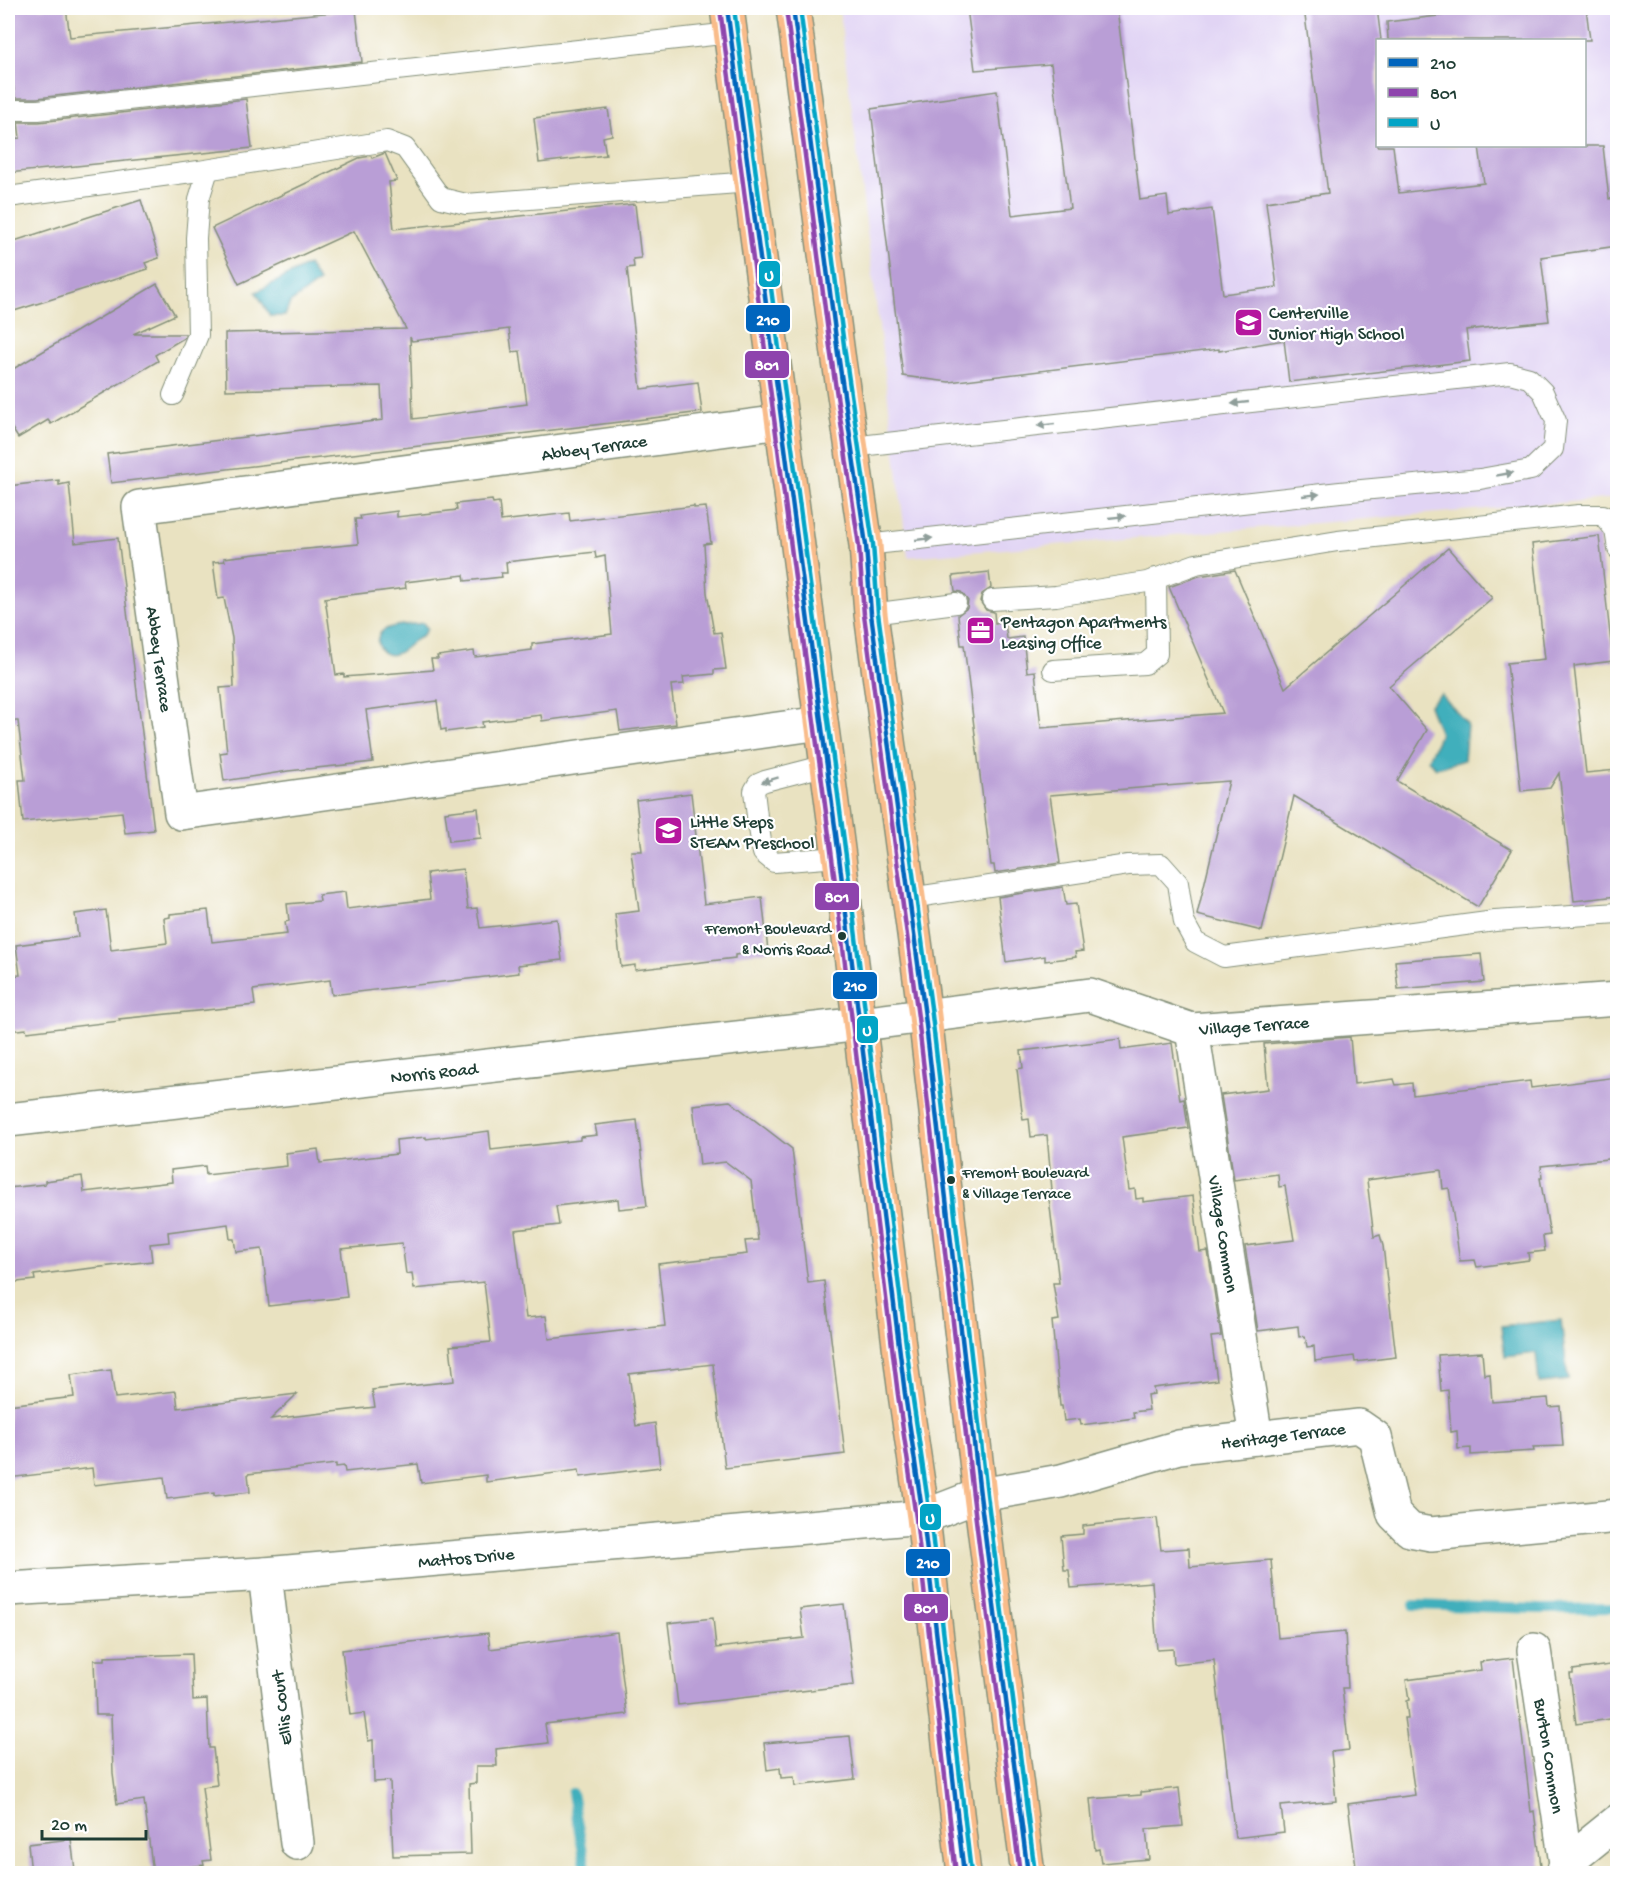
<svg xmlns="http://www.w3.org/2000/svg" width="1625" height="1881" font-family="'Gochi Hand',sans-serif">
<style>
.built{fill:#e1d4f4;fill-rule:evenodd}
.water{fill:#40afbc;stroke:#307678;stroke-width:1.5}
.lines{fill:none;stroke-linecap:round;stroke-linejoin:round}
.stream{stroke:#40afbc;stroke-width:10}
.building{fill:#b99ed6;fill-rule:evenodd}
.lane-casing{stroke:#84907a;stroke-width:22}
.street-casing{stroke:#84907a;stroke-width:36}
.primary-casing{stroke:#84907a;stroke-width:36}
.lane{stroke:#fff;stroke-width:20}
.street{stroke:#fff;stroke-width:33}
.primary{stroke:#f9bc8a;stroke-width:33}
.bus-1-casing{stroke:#fff;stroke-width:9}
.bus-2-casing{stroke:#fff;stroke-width:9}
.bus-3-casing{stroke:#fff;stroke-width:9}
.bus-1{stroke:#0065bd;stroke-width:4.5}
.bus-2{stroke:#8e44ad;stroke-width:4.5}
.bus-3{stroke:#02a4c6;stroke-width:4.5}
.oneway{fill:#8f9e9a}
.bus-dot{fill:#1f3d34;stroke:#fff;stroke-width:2}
.labels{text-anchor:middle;stroke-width:4.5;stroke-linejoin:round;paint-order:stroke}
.bus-label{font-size:16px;fill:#1f3d34;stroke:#fff;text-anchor:end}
.poi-label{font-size:18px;fill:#1f3d34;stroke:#fff;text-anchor:start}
.street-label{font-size:18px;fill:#1f3d34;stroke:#fff}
.line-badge{stroke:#fff;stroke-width:2}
.badge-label{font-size:16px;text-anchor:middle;font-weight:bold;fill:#fff}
</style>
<rect width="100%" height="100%" fill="#fff"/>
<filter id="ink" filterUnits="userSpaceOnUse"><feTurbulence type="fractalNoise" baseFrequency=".0167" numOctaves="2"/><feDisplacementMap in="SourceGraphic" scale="12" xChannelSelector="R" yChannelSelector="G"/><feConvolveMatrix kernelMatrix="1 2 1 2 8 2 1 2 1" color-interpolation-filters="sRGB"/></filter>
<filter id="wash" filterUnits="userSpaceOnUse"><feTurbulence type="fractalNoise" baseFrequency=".008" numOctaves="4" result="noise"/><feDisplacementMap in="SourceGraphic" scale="24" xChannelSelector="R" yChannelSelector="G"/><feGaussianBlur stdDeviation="1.35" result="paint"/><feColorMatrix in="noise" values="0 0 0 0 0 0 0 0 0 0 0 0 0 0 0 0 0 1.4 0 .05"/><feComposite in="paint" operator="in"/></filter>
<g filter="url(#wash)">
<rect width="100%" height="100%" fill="#e9e2c1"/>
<path class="built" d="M839 8H1617V498L908 557ZM1378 40H1584V146H1378Z"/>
<g class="water">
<polygon points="308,265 319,282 290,303 285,316 270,316 256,292"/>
<path d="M423 623 427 628C425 635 420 637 414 641 408 645 403 652 395 654 379 659 370 636 386 629 396 624 412 625 423 623Z"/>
<polygon points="1441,694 1467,724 1464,760 1436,768 1428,759 1440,734 1429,705"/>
<polygon points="1561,1320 1568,1380 1539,1383 1536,1353 1505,1357 1501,1326"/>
</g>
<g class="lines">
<g class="stream">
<polyline points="1414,1605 1541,1609 1618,1608"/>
<polyline points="572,1793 587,1874"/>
</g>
</g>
<g id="blocks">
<g class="building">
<polygon points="8,8 66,8 70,37 356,10 362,62 37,98 15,98 13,82 8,82"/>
<polygon points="967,8 1117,8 1140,200 1167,196 1169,215 1212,209 1223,294 1277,287 1266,202 1328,193 1304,8 1377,8 1381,40 1377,40 1377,146 1393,146 1399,193 1484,183 1479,146 1603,146 1609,199 1617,198 1617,246 1541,257 1549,321 1466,330 1470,361 1289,382 1284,340 1219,351 1219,349 949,382 903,376 871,109 997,91 1012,215 1070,208 1051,64 975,70"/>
<polygon points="1463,8 1586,8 1590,40 1388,40 1387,22 1463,13"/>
<polygon points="246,99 252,148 8,173 8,139 20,138 18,122 39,122"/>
<polygon points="608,109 612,135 603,137 606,155 539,163 534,118"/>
<path d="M385 153 397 181 389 182 394 229 635 204 641 258 633 259 634 267 627 268 641 389 698 382 702 412 111 483 107 454 383 420 381 386 226 390 225 333 406 329 354 231 239 284 212 228 359 158 371 156 372 158ZM509 329 512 352 520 351 527 404 413 419 410 337 412 341Z"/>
<polygon points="141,200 159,258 145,263 148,269 14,311 12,304 8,306 8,243"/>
<polygon points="157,284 175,315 133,334 186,334 184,338 155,355 158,361 51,424 48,420 18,438 8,422 8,372"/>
<polygon points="59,480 59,485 69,483 75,543 118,538 154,830 125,833 122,812 23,822 19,780 25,780 18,721 12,721 8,673 8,486"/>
<path d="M492 500 493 503 499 502 501 521 569 513 570 521 694 506V508L706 507 711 543 704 544 707 593 714 633 721 632 726 669 714 670V674L683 677 684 684 671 685 676 724 620 731 617 711 542 721 541 715 482 722 483 727 446 732V729L441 730 437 701 366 710 373 762 288 771 224 781 220 753 227 752 220 688 234 687 232 638 224 598 218 599 213 562 225 561 224 558 256 554 358 544 355 519H361L360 516 397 511V517L457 510 456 504ZM595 552 596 558 605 556 612 634 532 644V650L475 657 474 651 437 656 438 659H431L433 670 344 677V674L336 675 325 598 406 588 405 582 464 575 465 581 502 577 501 573H507L506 562Z"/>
<polygon points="1599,536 1613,661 1574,666 1586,773 1617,770 1617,896 1574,901 1559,773 1550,788 1521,791 1507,663 1545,659 1532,544"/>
<polygon points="1448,548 1492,598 1389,686 1427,730 1397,781 1512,850 1478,907 1294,796 1262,931 1197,915 1229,781 1050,795 1060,863 995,873 994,865 991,865 964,645 961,645 958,615 967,608 968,601 961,592 955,591 953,576 989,572 991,588 982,594 980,601 986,610 994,612 995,624 1005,622 1007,639 1023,637 1027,672 1035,671 1041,728 1223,713 1169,587 1199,576 1235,570 1285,688"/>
<polygon points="691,793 704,904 762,897 768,951 735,955 735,958 635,970 635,965 621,967 615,914 639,911 631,851 642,851 636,800"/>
<polygon points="478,808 481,838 449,841 445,812"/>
<polygon points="463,869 468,909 477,908 480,928 557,919 562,960 518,965 519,973 332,995 330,980 253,990 255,1005 119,1019 120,1021 27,1032 26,1029 8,1031 8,976 20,975 16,945 78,937 75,914 106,910 111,950 167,943 164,918 170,917 170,914 208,910 212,942 287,934 285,922 289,921 287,904 320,901 319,895 345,892 347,909 430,899 427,873"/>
<polygon points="1063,887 1066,905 1076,904 1083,951 1075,952 1076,957 1045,961 1045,956 1006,962 998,897"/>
<polygon points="1481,954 1484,982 1398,989 1395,961"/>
<polygon points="1350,1037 1354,1084 1394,1079 1396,1085 1412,1083 1413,1095 1530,1081 1531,1088 1617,1077 1617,1158 1541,1166 1542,1178 1540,1178 1550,1235 1543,1236 1545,1251 1528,1253 1529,1260 1477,1267 1475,1260 1460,1261 1449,1188 1443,1189 1441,1170 1367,1180 1374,1237 1380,1235 1383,1246 1396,1357 1355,1362 1354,1356 1315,1361 1314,1346 1307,1347 1305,1336 1299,1337 1298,1326 1258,1331 1245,1246 1294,1240 1285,1186 1279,1187 1278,1174 1234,1180 1221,1095 1268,1089 1264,1044"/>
<polygon points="1120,1039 1121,1050 1172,1043 1180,1100 1184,1099 1188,1128 1122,1137 1129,1190 1135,1189 1136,1199 1143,1198 1143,1202 1193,1196 1200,1252 1208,1251 1221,1336 1211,1337 1217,1380 1153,1388 1154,1394 1147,1395 1149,1410 1133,1412 1134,1418 1081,1425 1080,1419 1064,1421 1062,1406 1060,1406 1052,1321 1059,1320 1053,1283 1059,1283 1048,1190 1052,1190 1047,1135 1031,1137 1029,1119 1023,1120 1017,1069 1023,1068 1021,1051"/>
<polygon points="730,1101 792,1149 808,1283 824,1281 845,1454 725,1468 713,1364 629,1374 636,1426 655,1423 660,1467 580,1477 579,1470 486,1482 486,1475 421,1483 418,1464 345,1472 344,1466 336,1467 336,1464 248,1474 250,1492 214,1496 214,1493 167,1499 164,1477 94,1485 92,1468 8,1478 8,1405 74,1397 71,1375 111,1370 115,1398 176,1391 178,1408 297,1394 271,1419 375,1407 372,1390 454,1381 450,1346 491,1342 484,1282 414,1289 412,1273 406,1274 402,1243 341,1249 347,1297 269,1306 262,1249 236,1252 234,1239 230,1239 228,1224 168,1232 169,1242 150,1244 152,1261 34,1275 35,1280 8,1283 8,1188 45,1184 45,1181 82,1176 84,1192 172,1182 171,1170 205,1166 206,1175 287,1166 286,1153 318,1149 320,1163 397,1154 396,1140 426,1137 426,1139 489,1131 491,1150 580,1140 580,1137 597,1135 595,1125 637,1120 647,1206 619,1209 618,1199 556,1206 559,1225 515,1230 526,1318 546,1316 549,1339 665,1326 658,1264 747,1254 745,1241 758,1240 751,1181 726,1162 700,1165 693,1105"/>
<polygon points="1482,1352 1484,1375 1490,1374 1492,1402 1548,1398 1549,1407 1560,1406 1563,1446 1533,1447 1534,1451 1471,1455 1471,1448 1458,1449 1457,1431 1451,1432 1448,1390 1441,1391 1438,1355"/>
<polygon points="1157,1518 1161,1550 1189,1548 1190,1567 1271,1560 1278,1638 1345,1632 1348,1688 1342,1688 1349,1750 1331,1752 1336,1801 1281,1806 1284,1832 1235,1838 1214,1660 1174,1664 1173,1649 1157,1650 1152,1582 1071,1588 1069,1570 1064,1570 1061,1536 1083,1534 1083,1526"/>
<polygon points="844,1604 854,1685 678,1705 668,1623 713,1618 716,1648 804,1638 800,1609"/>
<polygon points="617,1632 627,1714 545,1724 548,1743 496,1749 497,1766 476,1766 476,1783 469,1784 471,1854 393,1856 390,1781 374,1782 373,1740 368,1741 364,1713 350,1715 342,1650 488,1633 490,1649"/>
<polygon points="191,1654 193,1700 207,1699 209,1748 213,1748 217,1785 202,1787 211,1860 203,1861 204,1865 180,1868 180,1874 153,1874 144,1800 117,1804 113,1773 111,1715 96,1715 94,1660 105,1660 105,1657"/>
<polygon points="1513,1658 1531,1812 1534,1811 1542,1874 1357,1874 1348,1804 1415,1795 1404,1718 1408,1718 1406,1701 1409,1700 1406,1680 1481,1670 1480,1662"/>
<polygon points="1617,1664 1617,1718 1576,1724 1570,1674 1573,1674 1573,1670"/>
<polygon points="850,1736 855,1779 795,1786 794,1777 781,1778 780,1768 767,1770 764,1743"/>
<polygon points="1179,1788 1183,1826 1146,1829 1149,1859 1101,1863 1099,1849 1095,1850 1090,1799 1141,1795 1141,1792"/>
<polygon points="71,1839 75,1870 31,1874 28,1844"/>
</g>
</g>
</g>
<g filter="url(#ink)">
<use href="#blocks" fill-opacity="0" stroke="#84907a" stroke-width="1.5"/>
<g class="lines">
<defs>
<g id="lane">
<polyline points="8,110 38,110 731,33"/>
<polyline points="8,197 199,171 387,141 405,148 441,198 466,204 751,182"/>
<polyline points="173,395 198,335 196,238 199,199 208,170"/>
<polyline points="851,447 1510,373 1529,378 1543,392 1556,421 1553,449 1531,470 1480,479 1340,492 866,545"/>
<polyline points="992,600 1056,596 1147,582 1196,564 1338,541 1579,515 1603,515 1615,530 1618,549"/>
<polyline points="871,614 956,603"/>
<polyline points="1053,670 1145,664 1157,654 1156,578"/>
<polyline points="827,765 765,781 758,784 754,791 757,816 763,853 774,862 839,857"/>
<polyline points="910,898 1128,865 1161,864 1178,883 1184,922 1195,942 1224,957 1495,921 1618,913"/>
</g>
<g id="street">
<polyline points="782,422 139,507 181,813 821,723"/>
<polyline points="1192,1030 1256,1438"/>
<polyline points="8,1120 861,1024 1090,995 1192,1030 1618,999"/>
<polyline points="265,1574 297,1843"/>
<polyline points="8,1589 265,1574 923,1517 980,1495 1061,1481 1179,1447 1359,1426 1375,1437 1394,1514 1410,1530 1431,1534 1618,1516"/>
<polyline points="1534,1650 1566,1863 1563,1874"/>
<polyline points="1566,1863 1618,1821"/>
</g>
<g id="primary">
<polyline points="727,8 839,857 905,1394 923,1517 964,1874"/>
<polyline points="793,8 838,354 866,545 871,614 925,1016 980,1495 1028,1874"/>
</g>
</defs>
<use href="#lane" class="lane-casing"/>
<use href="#street" class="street-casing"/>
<use href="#primary" class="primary-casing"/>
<use href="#lane" class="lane"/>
<use href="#street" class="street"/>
<use href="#primary" class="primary"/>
<defs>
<g id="bus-1">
<polyline points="727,8 839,857 905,1394 923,1517 964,1874"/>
<polyline points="793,8 838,354 866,545 871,614 925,1016 980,1495 1028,1874"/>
</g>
<g id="bus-2">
<polyline points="720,9 832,858 898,1395 916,1518 956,1874"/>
<polyline points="786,9 831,355 859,546 864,615 918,1017 973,1496 1020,1874"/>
</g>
<g id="bus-3">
<polyline points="734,8 846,856 912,1393 930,1516 971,1873"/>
<polyline points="800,8 845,353 873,544 878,613 932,1015 987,1494 1035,1873"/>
</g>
</defs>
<use href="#bus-1" class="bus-1-casing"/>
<use href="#bus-2" class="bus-2-casing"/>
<use href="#bus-3" class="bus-3-casing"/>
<use href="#bus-1" class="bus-1"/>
<use href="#bus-2" class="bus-2"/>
<use href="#bus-3" class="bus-3"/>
</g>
<defs><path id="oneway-solid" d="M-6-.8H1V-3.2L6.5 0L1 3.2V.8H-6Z" transform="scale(1.5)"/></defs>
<g class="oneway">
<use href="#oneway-solid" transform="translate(1240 403) rotate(174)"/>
<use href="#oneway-solid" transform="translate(1046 425) rotate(174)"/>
<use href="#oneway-solid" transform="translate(1505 474) rotate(-10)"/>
<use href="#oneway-solid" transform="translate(1311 495) rotate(-6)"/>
<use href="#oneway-solid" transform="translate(1117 517) rotate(-6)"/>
<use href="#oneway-solid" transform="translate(924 539) rotate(-6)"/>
<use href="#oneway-solid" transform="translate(770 780) rotate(163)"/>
</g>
</g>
<defs>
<symbol id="school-square" viewBox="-11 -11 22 22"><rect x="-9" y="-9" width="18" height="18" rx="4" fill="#b5179e" stroke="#fff"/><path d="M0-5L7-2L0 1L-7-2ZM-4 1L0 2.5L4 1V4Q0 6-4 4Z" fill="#fff"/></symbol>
<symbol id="office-square" viewBox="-11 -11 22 22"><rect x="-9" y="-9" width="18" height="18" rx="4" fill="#b5179e" stroke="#fff"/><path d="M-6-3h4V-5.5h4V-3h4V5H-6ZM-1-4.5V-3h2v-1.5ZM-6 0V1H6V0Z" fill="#fff"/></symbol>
</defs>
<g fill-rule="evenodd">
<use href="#school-square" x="1232" y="306" width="33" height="33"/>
<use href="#office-square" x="964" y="614" width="33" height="33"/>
<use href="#school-square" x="652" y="814" width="33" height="33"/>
</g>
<g class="bus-dot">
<circle cx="842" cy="936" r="5"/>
<circle cx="951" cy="1180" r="5"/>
</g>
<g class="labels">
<g class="bus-label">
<text x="831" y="933">Fremont Boulevard<tspan x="831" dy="21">&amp; Norris Road</tspan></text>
<text x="962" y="1177" text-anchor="start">Fremont Boulevard<tspan x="962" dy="21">&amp; Village Terrace</tspan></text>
</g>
<g class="poi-label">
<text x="1269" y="318">Centerville<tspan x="1269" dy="21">Junior High School</tspan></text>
<text x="1001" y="627">Pentagon Apartments<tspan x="1001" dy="21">Leasing Office</tspan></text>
<text x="690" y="827">Little Steps<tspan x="690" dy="21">STEAM Preschool</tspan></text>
</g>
<g class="street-label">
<text transform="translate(594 447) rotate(-8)" y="6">Abbey Terrace</text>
<text transform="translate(160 659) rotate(82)" y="6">Abbey Terrace</text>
<text transform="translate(1254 1025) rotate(-4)" y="6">Village Terrace</text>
<text transform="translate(434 1072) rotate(-6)" y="6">Norris Road</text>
<text transform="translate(1224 1234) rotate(81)" y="6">Village Common</text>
<text transform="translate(1283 1435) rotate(-7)" y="6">Heritage Terrace</text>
<text transform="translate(466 1557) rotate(-5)" y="6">Mattos Drive</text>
<text transform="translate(281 1708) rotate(-97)" y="6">Ellis Court</text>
<text transform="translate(1550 1756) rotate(81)" y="6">Burton Common</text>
</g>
</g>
<g class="line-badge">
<rect x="758" y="260" width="23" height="28" rx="6" fill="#02a4c6"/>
<rect x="745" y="304" width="46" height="29" rx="6" fill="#0065bd"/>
<rect x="744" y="350" width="46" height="29" rx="6" fill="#8e44ad"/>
<rect x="814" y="882" width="46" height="29" rx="6" fill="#8e44ad"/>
<rect x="832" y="971" width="46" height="29" rx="6" fill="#0065bd"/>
<rect x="856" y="1015" width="23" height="29" rx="6" fill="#02a4c6"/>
<rect x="919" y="1503" width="23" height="28" rx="6" fill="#02a4c6"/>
<rect x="905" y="1548" width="46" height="29" rx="6" fill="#0065bd"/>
<rect x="903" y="1593" width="46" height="29" rx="6" fill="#8e44ad"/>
</g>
<g class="badge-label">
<text x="769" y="280">U</text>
<text x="768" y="325">210</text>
<text x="767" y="370">801</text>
<text x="837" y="902">801</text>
<text x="855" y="991">210</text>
<text x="867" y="1035">U</text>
<text x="930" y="1523">U</text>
<text x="928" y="1568">210</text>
<text x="926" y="1613">801</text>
</g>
<rect width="1625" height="1881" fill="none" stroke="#fff" stroke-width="30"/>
<rect x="1376" y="39" width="210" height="108" fill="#ffffff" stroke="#a5b1ae" stroke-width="1.5"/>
<rect x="1388" y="58" width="30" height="9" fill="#0065bd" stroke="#a5b1ae" stroke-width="1.5"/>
<text x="1430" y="69" font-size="18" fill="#1f3d34">210</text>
<rect x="1388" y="88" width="30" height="9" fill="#8e44ad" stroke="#a5b1ae" stroke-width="1.5"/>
<text x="1430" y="99" font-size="18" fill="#1f3d34">801</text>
<rect x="1388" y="118" width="30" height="9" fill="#02a4c6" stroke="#a5b1ae" stroke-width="1.5"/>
<text x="1430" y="129" font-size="18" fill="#1f3d34">U</text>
<path d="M42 1830v9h104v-9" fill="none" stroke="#1f3d34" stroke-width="3"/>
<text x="51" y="1830" font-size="18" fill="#1f3d34" stroke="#ffffff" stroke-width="4.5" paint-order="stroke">20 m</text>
</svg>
